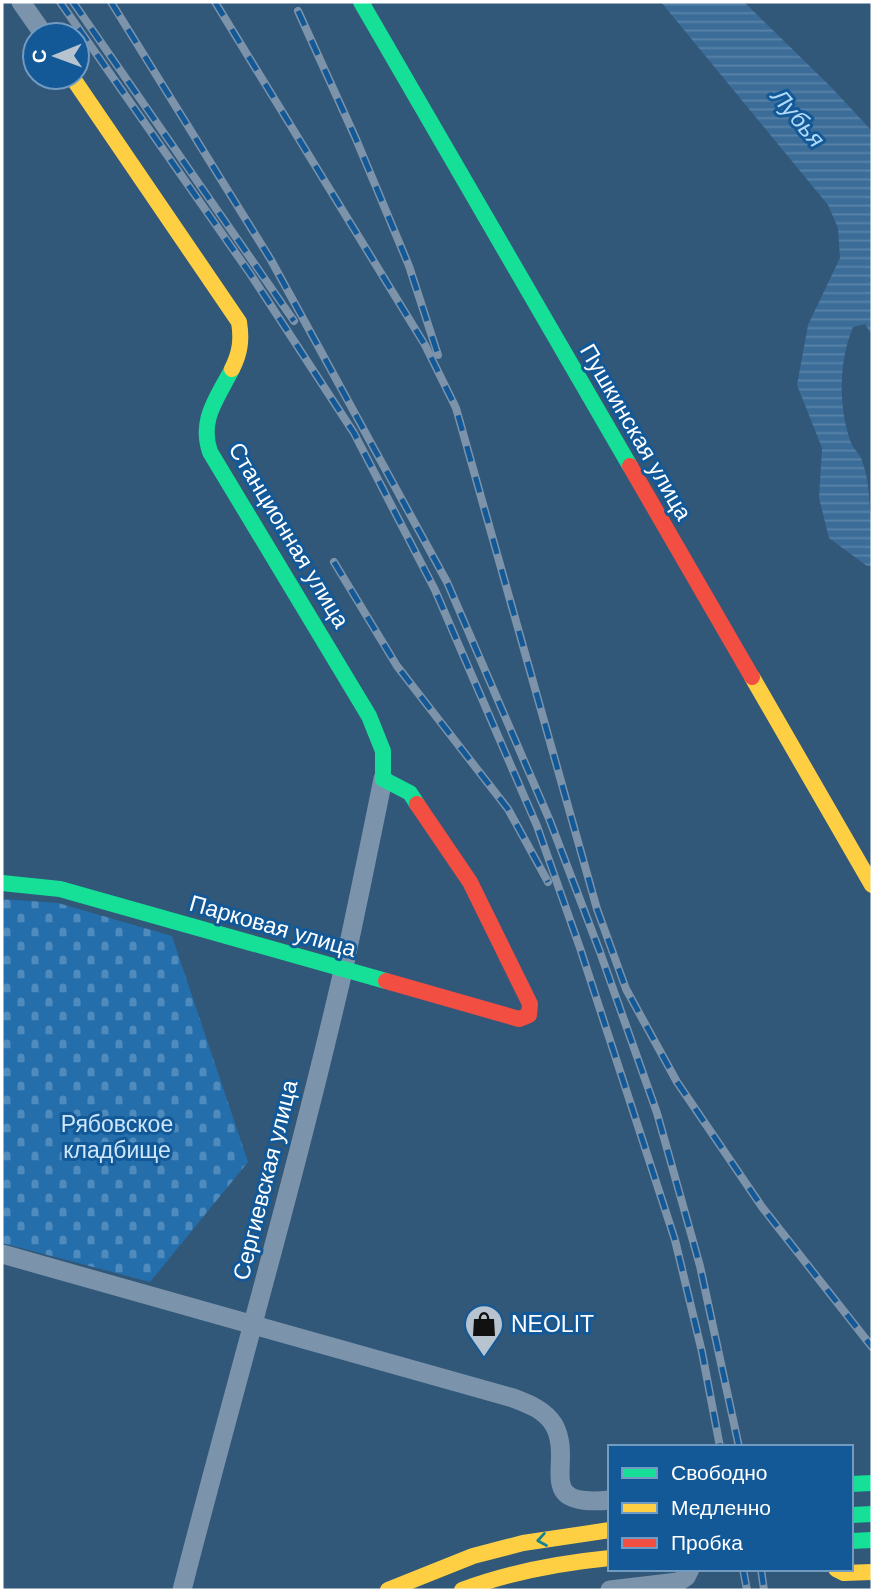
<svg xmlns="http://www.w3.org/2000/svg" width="874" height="1592" font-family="Helvetica,sans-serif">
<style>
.cemetery{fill:url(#cemetery-stones)}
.water{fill:url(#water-rules)}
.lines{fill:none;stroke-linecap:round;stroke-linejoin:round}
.street{stroke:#7b94ab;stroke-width:19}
.fast{stroke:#16e098;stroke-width:16}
.slow{stroke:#ffcf43;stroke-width:16}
.jam{stroke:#f24e42;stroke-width:16}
.rail-casing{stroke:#7c93aa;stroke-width:8}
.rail{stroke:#135997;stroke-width:5;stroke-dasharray:16;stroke-linecap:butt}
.oneway{stroke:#148297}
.labels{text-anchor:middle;stroke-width:6;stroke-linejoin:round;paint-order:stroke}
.street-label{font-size:23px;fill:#fff;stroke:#135997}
.park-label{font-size:23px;fill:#cce7fd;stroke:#135997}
.poi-label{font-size:23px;fill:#fff;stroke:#135997;text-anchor:start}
.water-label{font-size:24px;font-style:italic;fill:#b0d9fa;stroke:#135997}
</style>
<defs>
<pattern id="cemetery-stones" width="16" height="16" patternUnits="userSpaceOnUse" patternTransform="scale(1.75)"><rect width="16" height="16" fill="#246eac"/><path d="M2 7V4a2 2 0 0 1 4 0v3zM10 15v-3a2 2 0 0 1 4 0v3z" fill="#508bbd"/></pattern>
<pattern id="water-rules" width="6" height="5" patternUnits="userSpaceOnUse" patternTransform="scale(1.75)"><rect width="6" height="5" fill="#3c6d99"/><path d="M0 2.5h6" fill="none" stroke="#5983a8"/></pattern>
</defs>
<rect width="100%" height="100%" fill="#315779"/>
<polygon class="cemetery" points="2,899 58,903 172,936 248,1162 150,1282 2,1243"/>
<path class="water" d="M661 2H744L830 86 872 131V336L865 324 853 327C839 361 838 404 850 440 852 447 858 452 861 458 868 475 869 494 870 512L872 514V566H867L829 538 819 498 822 448 797 385 808 325 840 258 838 228 828 205Z"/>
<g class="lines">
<g class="street">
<polyline points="21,2 44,35"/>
<path d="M2 1254 513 1398C529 1404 545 1410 554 1425 575 1463 531 1508 610 1500"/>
<path d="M182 1590C235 1384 295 1179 343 971 357 907 370 843 383 779"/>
<polyline points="610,1590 678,1582 686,1577 690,1569"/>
</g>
<g class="fast">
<polyline points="361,2 630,466"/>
<path d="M232 369C217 399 199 419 210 452L369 716 383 751V779L410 793 417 804"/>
<polyline points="2,883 60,889 386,981"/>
<polyline points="851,1484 872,1483"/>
<polyline points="851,1515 872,1514"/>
<polyline points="851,1541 872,1540"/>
</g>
<g class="slow">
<path d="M72 77 239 322C242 340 240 353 232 369"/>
<polyline points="752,677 872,885"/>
<polyline points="836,1569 844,1573 872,1572"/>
<polyline points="388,1590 473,1556 523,1543 610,1530"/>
<path d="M462 1590C510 1572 559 1563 610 1558"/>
</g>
<g class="jam">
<polyline points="630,466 752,677"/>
<polyline points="386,981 519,1019 529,1015 530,1004 470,882 417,804"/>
</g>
<defs>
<g id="rail">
<polyline points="60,2 251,275 354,433 435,590 537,826 580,948 675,1240 702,1352 720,1447"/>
<polyline points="73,2 294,321"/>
<polyline points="111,2 271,260 447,582 550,821 600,952 657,1113 700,1266 739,1447"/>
<polyline points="215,2 425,345 456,408 597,909 626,989 677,1082 762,1207 872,1347"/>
<polyline points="298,11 356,139 409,266 438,355"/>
<polyline points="334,562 397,666 508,809 548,882"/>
<polyline points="743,1569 747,1590"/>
<polyline points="761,1569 764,1590"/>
</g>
</defs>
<use href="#rail" class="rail-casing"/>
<use href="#rail" class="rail"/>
</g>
<defs><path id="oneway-chevron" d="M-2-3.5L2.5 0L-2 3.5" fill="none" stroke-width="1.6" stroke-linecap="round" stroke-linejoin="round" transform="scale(1.75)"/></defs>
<use class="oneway" href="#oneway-chevron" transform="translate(542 1540) rotate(170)"/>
<defs>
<symbol id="shop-pin" viewBox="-11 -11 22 30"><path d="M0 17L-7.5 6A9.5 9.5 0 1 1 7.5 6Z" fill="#b7c4d0" stroke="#135997"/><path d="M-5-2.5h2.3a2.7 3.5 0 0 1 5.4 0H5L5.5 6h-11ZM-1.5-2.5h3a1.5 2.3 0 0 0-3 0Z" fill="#111"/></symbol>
</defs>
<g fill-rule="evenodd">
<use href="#shop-pin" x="462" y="1302" width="44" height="60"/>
</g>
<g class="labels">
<g class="street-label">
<text transform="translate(636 432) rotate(60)" y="8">Пушкинская улица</text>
<text transform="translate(289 535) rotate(59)" y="8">Станционная улица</text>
<text transform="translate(273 926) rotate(16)" y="8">Парковая улица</text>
<text transform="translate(265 1180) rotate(-76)" y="8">Сергиевская улица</text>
</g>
<g class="park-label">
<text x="117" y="1132">Рябовское<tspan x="117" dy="26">кладбище</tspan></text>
</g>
<g class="poi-label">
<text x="511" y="1332">NEOLIT</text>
</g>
<g class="water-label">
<text transform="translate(798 118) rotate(50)" y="8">Лубья</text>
</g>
</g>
<rect width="874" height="1592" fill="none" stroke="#ffffff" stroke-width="7"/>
<rect x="608" y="1445" width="245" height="126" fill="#135997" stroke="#719bc1" stroke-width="2"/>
<rect x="622" y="1468" width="35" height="10" fill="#16e098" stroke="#719bc1" stroke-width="2"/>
<text x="671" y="1480" font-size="21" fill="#ffffff">Свободно</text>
<rect x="622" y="1503" width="35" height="10" fill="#ffcf43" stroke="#719bc1" stroke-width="2"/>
<text x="671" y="1515" font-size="21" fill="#ffffff">Медленно</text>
<rect x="622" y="1538" width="35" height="10" fill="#f24e42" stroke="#719bc1" stroke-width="2"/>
<text x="671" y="1550" font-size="21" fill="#ffffff">Пробка</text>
<g transform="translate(56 56) rotate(269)"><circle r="33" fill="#135997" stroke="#719bc1" stroke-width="2"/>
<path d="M0-5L12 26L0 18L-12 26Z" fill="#b7c4d0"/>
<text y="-10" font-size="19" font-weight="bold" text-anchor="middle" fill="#ffffff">С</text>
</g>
</svg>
